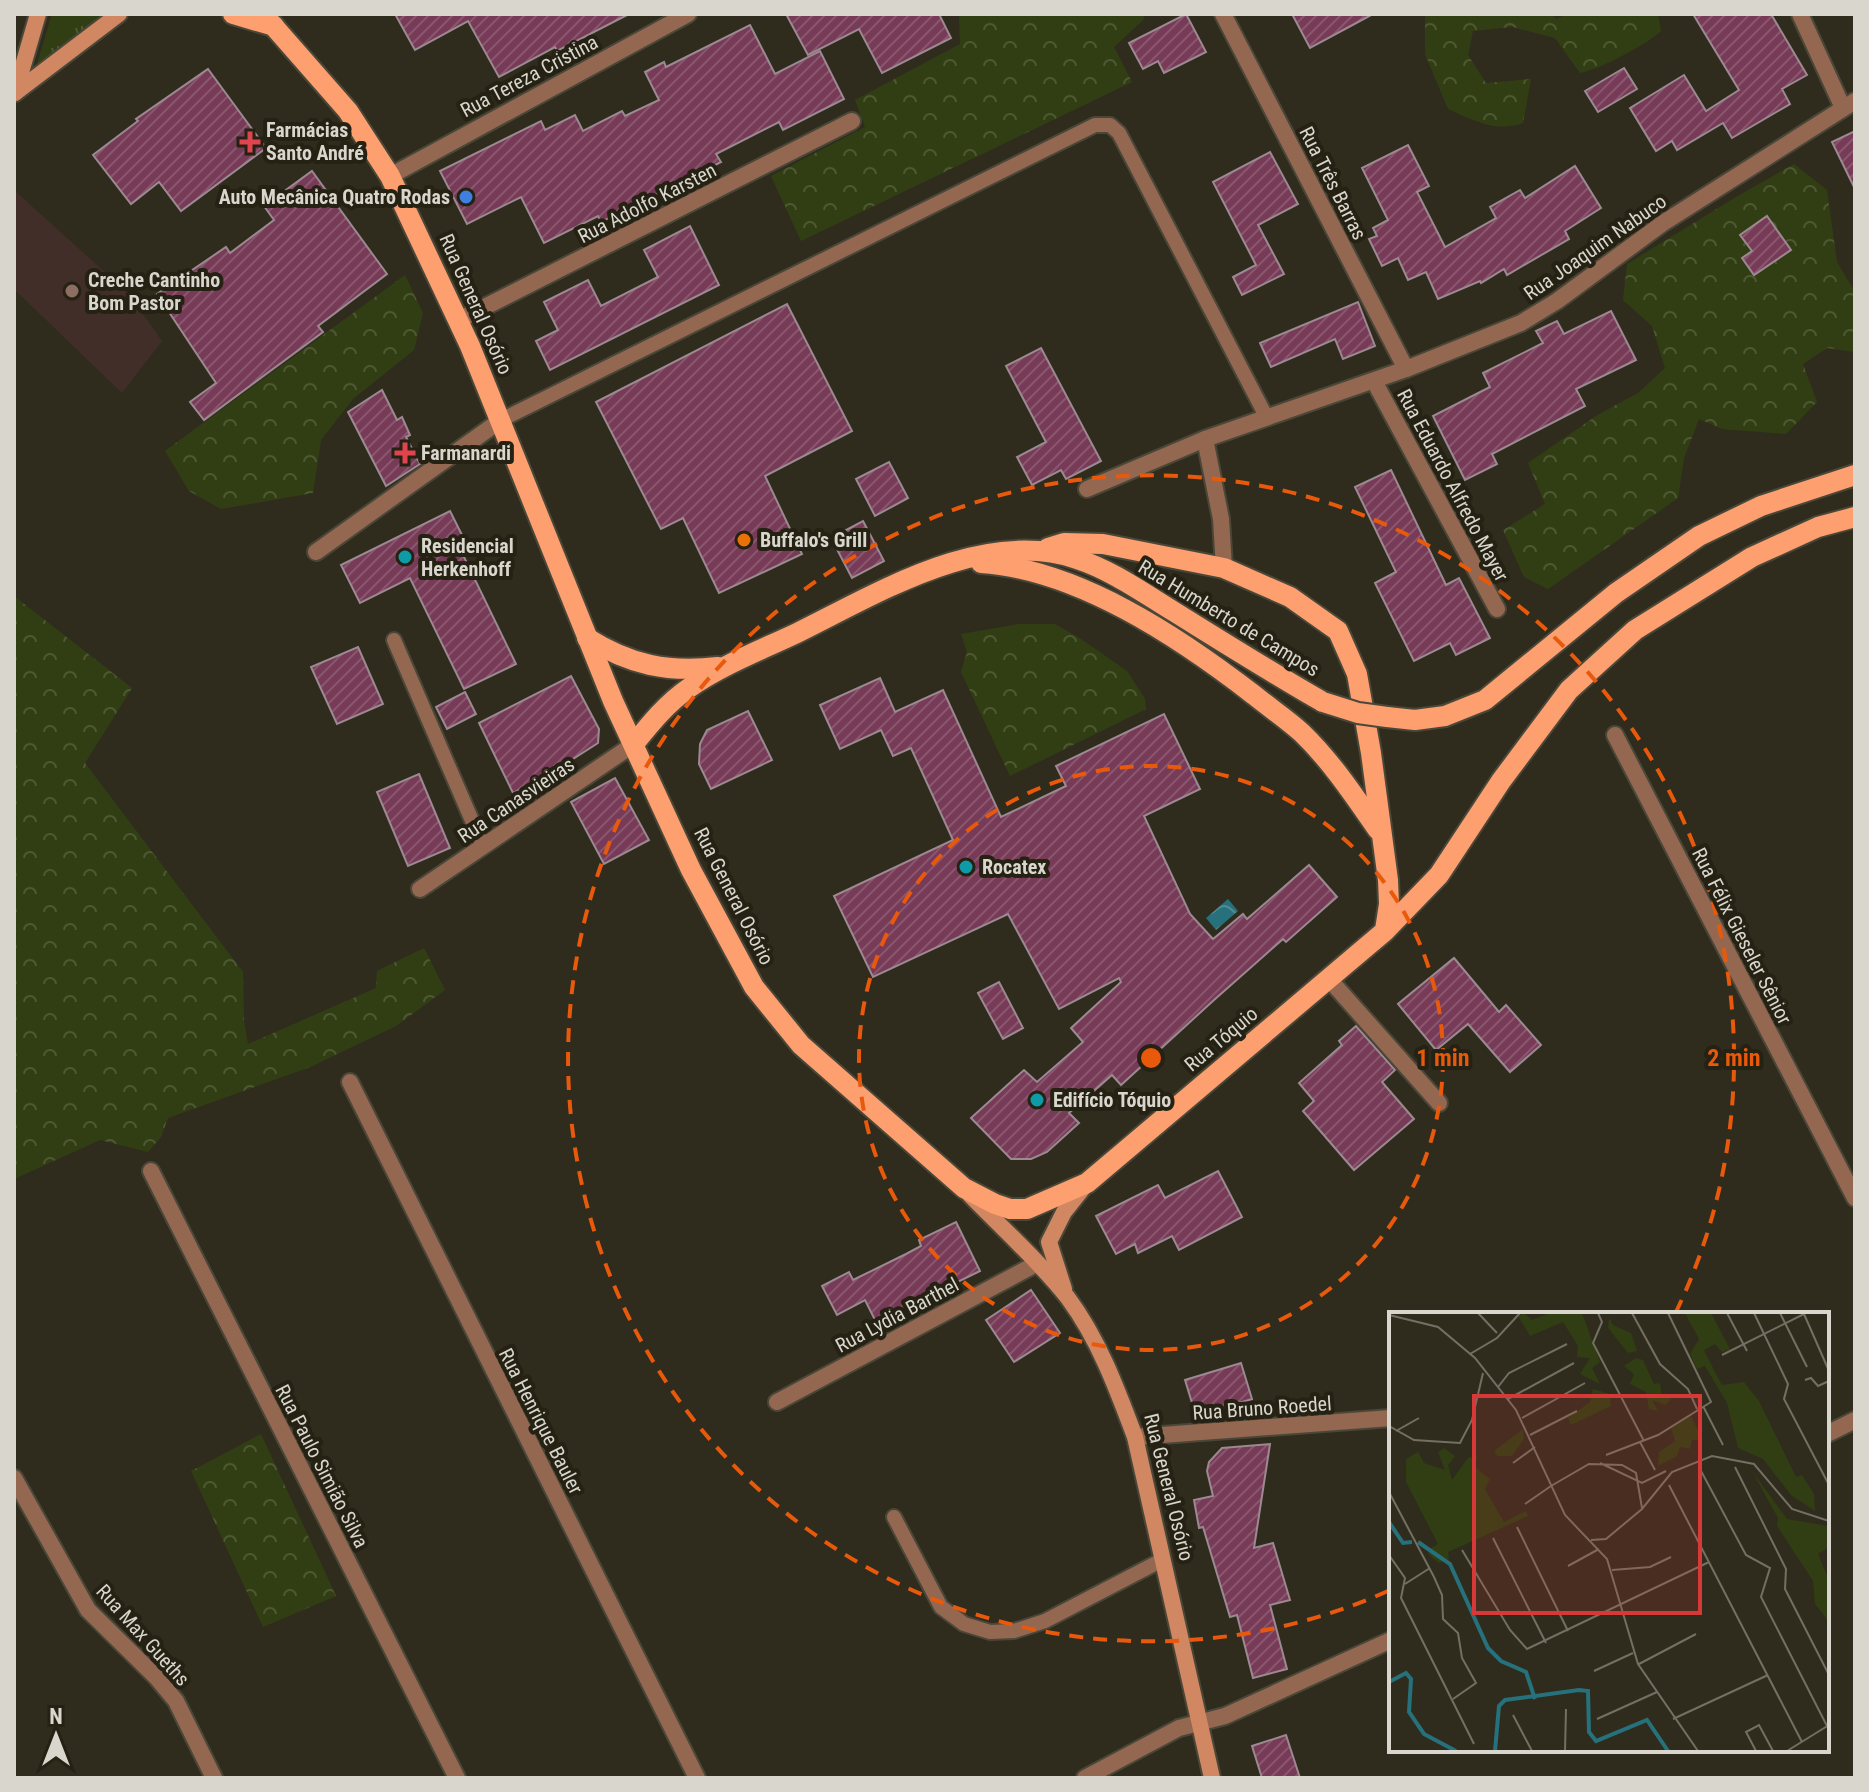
<svg xmlns="http://www.w3.org/2000/svg" width="1869" height="1792" font-family="'Roboto Condensed',sans-serif">
<style>
.education{fill:#412e29}
.grass{fill:url(#grass-tufts)}
.forest{fill:url(#forest-crowns)}
.water{fill:url(#water-waves)}
.building{fill:url(#building-hatch);stroke:#9c8991;stroke-width:2}
.lines{fill:none;stroke-linecap:round;stroke-linejoin:round}
.lane-casing{stroke:#4a4739;stroke-width:18}
.street-casing{stroke:#4a4739;stroke-width:20}
.secondary-casing{stroke:#4a4739;stroke-width:20}
.primary-casing{stroke:#4a4739;stroke-width:24}
.lane{stroke:#946750;stroke-width:14}
.street{stroke:#946750;stroke-width:16}
.secondary{stroke:#d08762;stroke-width:16}
.primary{stroke:#fd9f6f;stroke-width:20}
.primary-bridge-casing{stroke:#4a4739;stroke-width:24;stroke-linecap:butt}
.primary-bridge{stroke:#fd9f6f;stroke-width:20}
.ring{fill:none;stroke:#e8590c;stroke-width:4;stroke-dasharray:14 10}
.health-dot{fill:#e0444e;stroke:#252214;stroke-width:3}
.shop-dot{fill:#3f7fe0;stroke:#252214;stroke-width:3}
.education-dot{fill:#8d6e63;stroke:#252214;stroke-width:3}
.food-dot{fill:#e8710a;stroke:#252214;stroke-width:3}
.culture-dot{fill:#0f9aa8;stroke:#252214;stroke-width:3}
.labels{text-anchor:middle;stroke-width:8;stroke-linejoin:round;paint-order:stroke}
.street-label{font-size:20px;fill:#d8d6cd;stroke:#252214}
.poi-label{font-size:20px;font-weight:bold;fill:#d8d6cd;stroke:#252214;text-anchor:start}
.inset-river{fill:none;stroke:#26717c;stroke-width:4}
.inset-road{fill:none;stroke:#737063;stroke-width:2}
.view{fill:#d63938;fill-opacity:0.15;stroke:#d63938;stroke-width:4}
.inset-edge{fill:none;stroke:#d8d6cd;stroke-width:4}
.centre{fill:#e8590c;stroke:#252214;stroke-width:4}
.ring-label{font-size:24px;text-anchor:middle;font-weight:bold;fill:#e8590c;stroke:#252214;stroke-width:8;stroke-linejoin:round;paint-order:stroke}
</style>
<defs>
<pattern id="grass-tufts" width="24" height="20" patternUnits="userSpaceOnUse" patternTransform="scale(2)"><rect width="24" height="20" fill="#313e13"/><path d="M3 7l-1-3M5 7V3M7 7l1-3M15 17l-1-3M17 17v-4M19 17l1-3" fill="none" stroke="#4e5934"/></pattern>
<pattern id="forest-crowns" width="20" height="18" patternUnits="userSpaceOnUse" patternTransform="scale(2)"><rect width="20" height="18" fill="#313e13"/><path d="M2 6a3 3 0 1 1 6 0M12 15a3 3 0 1 1 6 0" fill="none" stroke="#4e5934"/></pattern>
<pattern id="water-waves" width="16" height="10" patternUnits="userSpaceOnUse" patternTransform="scale(2)"><rect width="16" height="10" fill="#26717c"/><path d="M0 5q4-4 8 0t8 0" fill="none" stroke="#4f8b93"/></pattern>
<pattern id="building-hatch" width="6" height="6" patternUnits="userSpaceOnUse" patternTransform="scale(2)"><rect width="6" height="6" fill="#773a57"/><path d="M-1 1l2-2M0 6l6-6M5 7l2-2" fill="none" stroke="#8a566e"/></pattern>
</defs>
<rect width="100%" height="100%" fill="#2f2c1d"/>
<polygon class="education" points="14,190 129,294 162,341 122,393 14,289"/>
<polygon class="grass" points="52,14 109,14 37,64"/>
<g class="forest">
<polygon points="959,14 1145,14 1143,20 1114,47 1132,82 801,241 771,176 865,127 855,100 960,44"/>
<path d="M1425 14H1552L1556 19 1567 14H1658L1661 31C1645 45 1601 69 1580 73L1555 38 1512 27 1473 31 1468 55 1486 83 1531 79 1523 123C1496 133 1473 120 1448 109L1425 54Z"/>
<polygon points="1794,164 1827,190 1837,262 1855,292 1855,352 1827,348 1803,364 1817,402 1786,434 1722,429 1699,419 1684,458 1678,498 1548,589 1524,577 1503,530 1545,504 1528,463 1599,414 1638,393 1665,368 1652,326 1623,300 1627,264 1736,197"/>
<polygon points="405,275 423,313 414,350 353,399 321,440 313,493 221,509 189,491 165,451"/>
<polygon points="14,596 132,688 85,763 243,972 244,1021 248,1044 376,988 377,971 424,948 445,990 396,1026 310,1067 168,1118 161,1137 148,1152 100,1140 14,1179"/>
<polygon points="1019,624 1055,624 1081,639 1127,671 1145,699 1146,709 1010,776 961,672 967,652 961,634"/>
<polygon points="261,1434 336,1596 263,1627 191,1471"/>
</g>
<polygon class="water" points="1228,899 1238,911 1216,930 1206,918"/>
<g class="building">
<polygon points="395,14 629,14 557,51 555,47 499,77 468,21 415,50"/>
<polygon points="786,14 939,14 951,38 882,73 859,29 808,55"/>
<polygon points="1186,14 1206,52 1164,73 1158,61 1143,69 1129,43"/>
<polygon points="1292,14 1373,14 1310,48"/>
<polygon points="1693,14 1771,14 1807,75 1782,89 1790,104 1732,138 1723,123 1677,150 1672,141 1656,151 1630,108 1684,75 1706,111 1739,90"/>
<polygon points="750,25 775,74 820,51 844,99 783,130 779,122 716,154 721,162 601,222 598,216 544,243 521,197 467,224 440,171 541,121 545,130 575,115 583,131 622,111 625,116 659,100 645,72 664,62 666,67"/>
<polygon points="1624,68 1637,89 1598,112 1585,91"/>
<polygon points="208,69 266,148 181,211 159,182 131,204 93,155 138,121 136,119"/>
<polygon points="1855,131 1855,189 1832,142"/>
<polygon points="1408,145 1429,186 1417,192 1445,247 1496,218 1490,207 1520,190 1525,198 1575,166 1601,208 1565,231 1569,239 1507,275 1504,269 1481,283 1480,281 1438,299 1426,272 1408,280 1398,258 1382,266 1369,239 1377,236 1373,228 1388,220 1362,168"/>
<polygon points="1270,152 1298,204 1258,225 1284,274 1242,295 1233,277 1256,265 1213,182"/>
<polygon points="312,171 387,274 318,326 323,332 204,420 190,402 216,383 157,294 226,247 230,253 274,220 264,206"/>
<polygon points="1767,216 1791,250 1754,275 1742,258 1752,251 1740,235"/>
<polygon points="690,226 719,285 550,370 536,341 558,330 544,302 588,280 601,306 658,277 644,250"/>
<polygon points="1358,302 1375,346 1343,359 1335,339 1271,367 1260,343"/>
<polygon points="787,304 852,431 765,476 802,554 719,593 683,518 661,529 596,402"/>
<polygon points="1611,311 1636,360 1576,389 1585,406 1492,454 1497,464 1465,480 1433,416 1490,387 1483,373 1543,343 1536,331 1557,321 1564,334"/>
<polygon points="1041,348 1101,461 1066,479 1061,470 1032,485 1017,457 1046,442 1006,366"/>
<polygon points="382,390 397,420 402,417 410,435 406,437 420,464 386,486 348,412"/>
<polygon points="889,462 908,498 875,516 856,479"/>
<polygon points="1391,470 1446,585 1459,578 1490,638 1456,655 1450,643 1414,661 1375,583 1396,572 1355,487"/>
<polygon points="450,511 469,549 462,553 516,664 464,689 410,578 360,603 341,565"/>
<polygon points="863,521 884,561 852,578 831,538"/>
<polygon points="358,647 383,704 337,724 311,667"/>
<polygon points="571,676 599,729 598,743 537,782 513,793 479,723"/>
<polygon points="880,678 895,712 943,690 1001,817 1066,786 1056,766 1164,714 1200,789 1144,816 1190,914 1213,939 1243,914 1247,919 1309,865 1337,897 1286,942 1283,939 1214,1000 1121,1085 1112,1075 1069,1113 1079,1123 1047,1152 1031,1159 1011,1159 971,1118 1024,1070 1037,1082 1083,1042 1071,1028 1121,982 1119,978 1059,1009 1008,914 873,977 834,896 953,840 911,748 893,756 881,730 840,749 820,705"/>
<polygon points="465,692 476,714 447,729 436,707"/>
<polygon points="748,711 772,760 711,789 699,764 700,744 707,730"/>
<polygon points="419,774 450,848 408,866 377,792"/>
<polygon points="615,778 649,840 604,864 571,802"/>
<polygon points="1454,958 1499,1012 1506,1005 1541,1045 1510,1072 1468,1024 1436,1050 1398,1004"/>
<polygon points="999,982 1023,1028 1003,1039 978,993"/>
<polygon points="1356,1026 1395,1070 1382,1082 1414,1119 1354,1170 1303,1111 1314,1101 1299,1083 1342,1045 1339,1041"/>
<polygon points="1218,1171 1242,1217 1179,1250 1172,1236 1138,1253 1135,1244 1116,1254 1096,1216 1158,1185 1165,1198"/>
<polygon points="956,1222 980,1271 876,1322 865,1300 837,1315 822,1286 849,1272 853,1280 906,1254 921,1246 919,1240"/>
<polygon points="1031,1290 1060,1333 1014,1362 986,1320"/>
<polygon points="1241,1363 1252,1399 1196,1416 1185,1380"/>
<polygon points="1270,1444 1254,1548 1273,1543 1290,1600 1270,1605 1287,1669 1253,1678 1237,1615 1230,1617 1203,1527 1199,1528 1194,1500 1213,1496 1207,1471 1209,1462 1222,1448"/>
<polygon points="1286,1735 1300,1778 1262,1778 1252,1746"/>
</g>
<g class="lines">
<defs>
<g id="lane">
<polyline points="501,420 1095,125 1110,125 1119,133 1267,418"/>
<polyline points="394,640 483,846"/>
<polyline points="894,1517 941,1607 964,1624 990,1632 1014,1631 1045,1621 1162,1560"/>
</g>
<g id="street">
<polyline points="1223,14 1406,369"/>
<polyline points="1800,14 1843,108"/>
<polyline points="390,176 688,14"/>
<polyline points="459,320 852,121"/>
<polyline points="1374,381 1497,609"/>
<polyline points="1205,439 1221,519 1224,568"/>
<polyline points="1087,489 1205,439 1406,369 1521,323 1557,301 1663,223 1855,101"/>
<polyline points="316,552 501,420"/>
<polyline points="1615,735 1855,1198"/>
<polyline points="420,889 634,744"/>
<polyline points="1329,979 1439,1103"/>
<polyline points="350,1082 697,1778"/>
<polyline points="151,1171 457,1778"/>
<polyline points="777,1402 1036,1264"/>
<polyline points="1827,1434 1855,1420"/>
<polyline points="1135,1437 1391,1418"/>
<polyline points="14,1478 88,1610 156,1677 176,1701 214,1778"/>
<polyline points="1085,1778 1179,1728 1225,1716 1391,1640"/>
</g>
<g id="secondary">
<polyline points="15,93 119,14"/>
<polyline points="15,93 38,14"/>
<path d="M970 1195C1001 1227 1042 1264 1068 1298 1099 1340 1117 1389 1135 1437L1212 1778"/>
<polyline points="1064,1289 1049,1242 1064,1212 1087,1183"/>
</g>
<g id="primary">
<polyline points="233,14 274,26"/>
<polyline points="263,14 348,111 390,176 470,346 613,701 691,870 754,987 801,1045 964,1188 995,1204 1010,1209 1027,1209 1087,1183 1385,931 1439,875 1501,781 1569,690 1635,630 1752,557 1818,527 1855,517"/>
<polyline points="1048,548 1064,543 1103,544 1224,568 1290,597 1338,631 1357,674 1371,753 1388,880 1389,904 1385,930"/>
<path d="M981 563C1077 569 1179 637 1254 695 1270 708 1288 720 1302 733 1332 762 1355 797 1378 830"/>
<path d="M587 638C630 665 668 673 718 667"/>
<polyline points="1387,717 1415,720 1445,716 1485,700 1616,593 1699,536 1761,506 1855,475"/>
<path d="M634 744C650 724 667 703 689 688 722 665 761 650 797 633 878 593 984 527 1077 559 1111 570 1142 592 1173 611 1223 642 1272 673 1323 702"/>
</g>
</defs>
<use href="#lane" class="lane-casing"/>
<use href="#street" class="street-casing"/>
<use href="#secondary" class="secondary-casing"/>
<use href="#primary" class="primary-casing"/>
<use href="#lane" class="lane"/>
<use href="#street" class="street"/>
<use href="#secondary" class="secondary"/>
<use href="#primary" class="primary"/>
<defs>
<polyline id="primary-bridge" points="1323,702 1358,713 1387,717"/>
</defs>
<use href="#primary-bridge" class="primary-bridge-casing"/>
<use href="#primary-bridge" class="primary-bridge"/>
</g>
<g class="ring">
<circle cx="1151" cy="1058" r="292"/>
<path d="M1388 1591A583 583 0 1 1 1675 1314"/>
</g>
<g class="health-dot">
<path d="M246 130h8v8h8v8h-8v8h-8v-8h-8v-8h8z"/>
<path d="M401 441h8v8h8v8h-8v8h-8v-8h-8v-8h8z"/>
</g>
<circle class="shop-dot" cx="466" cy="197" r="8"/>
<circle class="education-dot" cx="72" cy="291" r="8"/>
<circle class="food-dot" cx="744" cy="540" r="8"/>
<g class="culture-dot">
<circle cx="405" cy="557" r="8"/>
<circle cx="966" cy="867" r="8"/>
<circle cx="1037" cy="1100" r="8"/>
</g>
<g class="labels">
<g class="street-label">
<text transform="translate(529 76) rotate(-28)" y="7">Rua Tereza Cristina</text>
<text transform="translate(1333 183) rotate(63)" y="7">Rua Três Barras</text>
<text transform="translate(647 203) rotate(-27)" y="7">Rua Adolfo Karsten</text>
<text transform="translate(1595 247) rotate(-35)" y="7">Rua Joaquim Nabuco</text>
<text transform="translate(476 304) rotate(66)" y="7">Rua General Osório</text>
<text transform="translate(1453 485) rotate(62)" y="7">Rua Eduardo Alfredo Mayer</text>
<text transform="translate(1229 618) rotate(31)" y="7">Rua Humberto de Campos</text>
<text transform="translate(516 800) rotate(-34)" y="7">Rua Canasvieiras</text>
<text transform="translate(734 896) rotate(63)" y="7">Rua General Osório</text>
<text transform="translate(1742 936) rotate(63)" y="7">Rua Félix Gieseler Sênior</text>
<text transform="translate(1221 1039) rotate(-40)" y="7">Rua Tóquio</text>
<text transform="translate(897 1315) rotate(-28)" y="7">Rua Lydia Barthel</text>
<text transform="translate(1262 1408) rotate(-4)" y="7">Rua Bruno Roedel</text>
<text transform="translate(541 1421) rotate(63)" y="7">Rua Henrique Bauler</text>
<text transform="translate(322 1466) rotate(63)" y="7">Rua Paulo Simião Silva</text>
<text transform="translate(1169 1487) rotate(76)" y="7">Rua General Osório</text>
<text transform="translate(143 1635) rotate(48)" y="7">Rua Max Gueths</text>
</g>
<g class="poi-label">
<text x="266" y="137">Farmácias<tspan x="266" dy="23">Santo André</tspan></text>
<text x="450" y="204" text-anchor="end">Auto Mecânica Quatro Rodas</text>
<text x="88" y="287">Creche Cantinho<tspan x="88" dy="23">Bom Pastor</tspan></text>
<text x="421" y="460">Farmanardi</text>
<text x="760" y="547">Buffalo's Grill</text>
<text x="421" y="553">Residencial<tspan x="421" dy="23">Herkenhoff</tspan></text>
<text x="982" y="874">Rocatex</text>
<text x="1053" y="1107">Edifício Tóquio</text>
</g>
</g>
<g transform="translate(1389 1312)">
<rect width="440" height="440" fill="#2f2c1d"/>
<path d="M135 1 143 8 161 1H193L211 50 203 56 211 72 191 62 201 46 188 45 189 34 174 10 141 24 129 4ZM296 1H322L341 37 333 40 326 32 315 38 329 66 333 73 355 70 370 89 407 165 413 163 425 182 426 199 402 183 374 147 349 136 338 91 316 54 308 57 301 42 310 27ZM220 6 224 13 242 21 248 39 239 41 219 16ZM247 46 254 48 265 72 271 71 273 86 285 84 276 93 263 88 269 99 260 97 257 80 241 72 245 62 235 54ZM204 77 221 82 222 94 182 113 179 106 201 90ZM302 104 313 127 303 128 301 137 291 135 288 144 269 154 270 140 286 129 282 116ZM134 117 135 127 123 144H108L105 139ZM55 136 66 144 59 153 63 168 79 146 88 144 86 155 101 167 96 177 115 210 137 199 139 204 59 240 60 247 50 251 40 243 39 238 49 232 17 170V147L29 140 35 151 56 158 49 140ZM363 159 398 207 440 214V235L429 242 440 268V310L426 292 424 269 388 214 389 206Z" fill="#313e13"/>
<path class="inset-river" d="M0 210 14 231 23 230M29 230 61 252 99 336 112 349 137 360 146 387M0 370 17 361 22 367 20 400 35 422 67 439M106 439 110 394 116 388 190 378 199 379 200 420 207 429 258 408 279 439"/>
<path class="inset-road" d="M89 1 108 21M209 1 213 10 204 31 255 129M243 1 271 52 299 77 308 97M338 1 358 39M365 1 399 72 395 87 440 173M391 1 418 55M415 2 440 59M0 3 49 15 86 46 127 98 176 203 218 247 249 352 309 439M81 42 108 26 131 1M333 43 415 2M416 68 422 66 429 74 440 69M109 75 120 61 178 32M119 87 185 51M314 94 334 133M133 106 196 71M0 114 25 128 71 131 83 108 94 61M7 119 30 106M141 123 188 99M251 130 266 158M217 143 269 123 322 90 279 1M124 151 146 135M211 151 253 171 277 159M346 155 397 257 396 277 440 363M311 157 357 243 381 256 372 285 438 414M280 173 413 430M162 174 200 152 233 153 247 161 253 196M0 180 45 265 53 283 54 307 69 321 73 346 87 371 64 387M136 192 162 174M128 215 179 319M104 226 157 331M202 228 217 227 253 197 283 160 323 144 365 152 403 197 440 209M73 238 121 318 138 337 320 250M0 243 16 266 12 286 85 432M179 254 210 237M223 258 261 255 282 245M16 272 41 256M250 352 307 322M205 359 244 341M124 403 143 439M208 407 268 380M284 407 379 363M176 439 177 397M367 439 357 420 370 413 384 439M398 439 440 413"/>
<path class="view" d="M85 84H311V301H85Z"/>
<rect width="440" height="440" class="inset-edge"/>
</g>
<circle cx="1151" cy="1058" r="12" class="centre"/>
<g class="ring-label">
<text x="1443" y="1066">1 min</text>
<text x="1734" y="1066">2 min</text>
</g>
<rect width="1869" height="1792" fill="none" stroke="#d8d6cd" stroke-width="32"/>
<g transform="translate(56 1736)" stroke="#252214" stroke-width="6" paint-order="stroke">
<path d="M0-6L14 30L0 20L-14 30Z" fill="#d8d6cd"/>
<text y="-12" font-size="22" font-weight="bold" text-anchor="middle" fill="#d8d6cd">N</text>
</g>
</svg>
